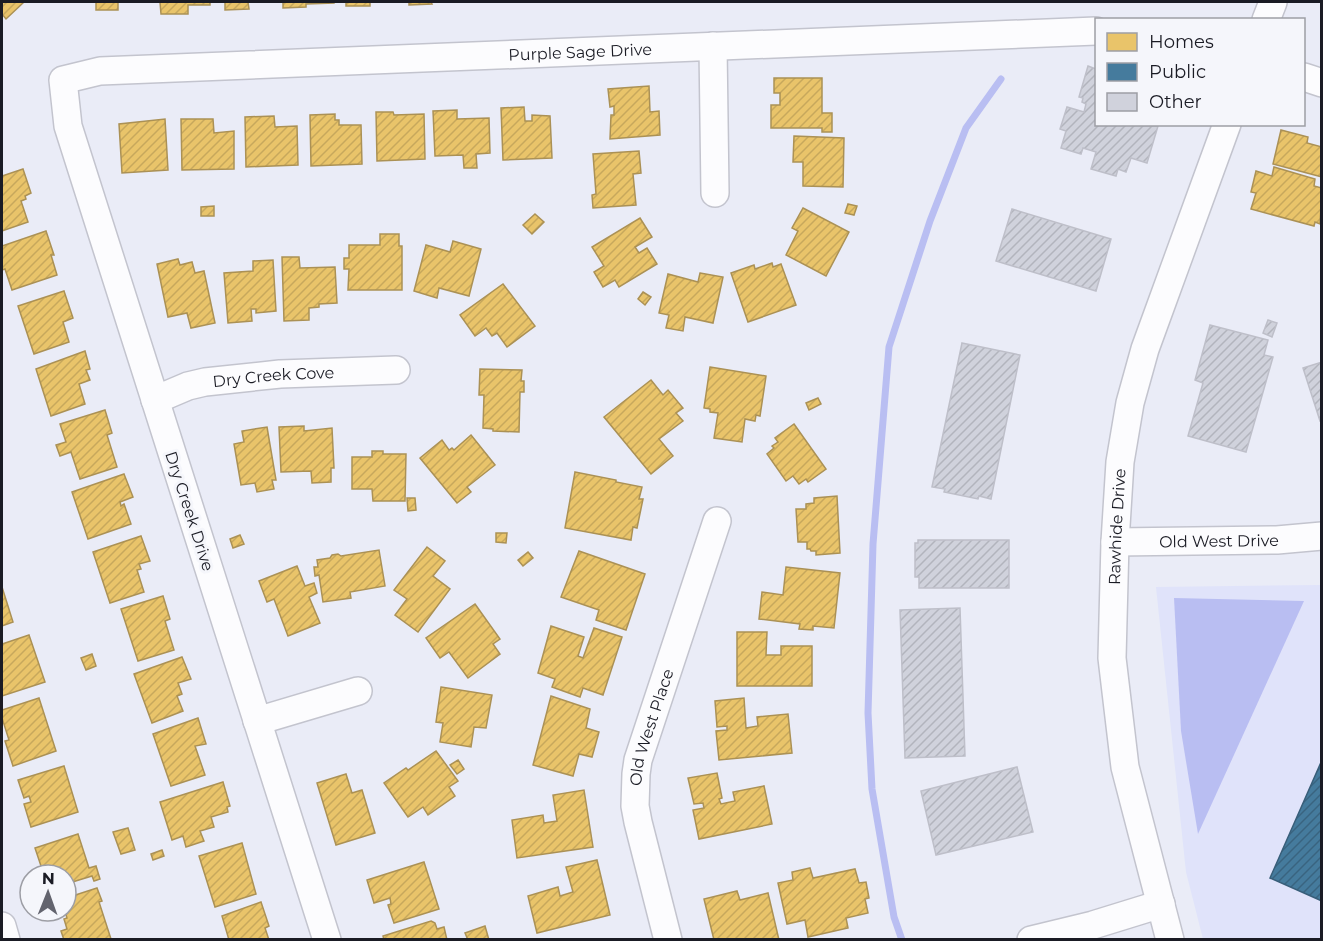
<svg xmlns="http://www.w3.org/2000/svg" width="1323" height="941" font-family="Montserrat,sans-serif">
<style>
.built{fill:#e0e3fa}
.water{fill:#b9bef2}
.homes{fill:url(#homes-hatch);stroke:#ab9155;stroke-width:1.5}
.public{fill:url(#public-hatch);stroke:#385e79;stroke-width:1.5}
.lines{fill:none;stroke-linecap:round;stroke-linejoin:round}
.stream{stroke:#b9bef2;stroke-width:7}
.building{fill:url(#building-hatch);stroke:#bebfc9;stroke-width:1.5}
.minor-casing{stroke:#c3c4ce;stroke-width:30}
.minor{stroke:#fcfcfe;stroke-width:27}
.labels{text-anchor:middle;stroke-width:6;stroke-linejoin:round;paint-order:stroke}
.street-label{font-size:16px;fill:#1a1b24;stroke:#f5f6fb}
</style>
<defs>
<pattern id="homes-hatch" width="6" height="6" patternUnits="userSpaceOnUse" patternTransform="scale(1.5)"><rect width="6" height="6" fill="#e9c46a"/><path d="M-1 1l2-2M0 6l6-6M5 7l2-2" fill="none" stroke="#c7a85c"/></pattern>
<pattern id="public-hatch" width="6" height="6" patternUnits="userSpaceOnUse" patternTransform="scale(1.5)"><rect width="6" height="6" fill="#457b9d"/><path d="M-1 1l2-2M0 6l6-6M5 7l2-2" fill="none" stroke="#396480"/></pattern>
<pattern id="building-hatch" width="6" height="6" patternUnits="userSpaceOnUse" patternTransform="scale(1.5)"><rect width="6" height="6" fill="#d0d2dc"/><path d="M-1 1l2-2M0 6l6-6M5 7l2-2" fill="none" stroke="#b2b4bd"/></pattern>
</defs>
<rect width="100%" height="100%" fill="#eaecf7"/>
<polygon class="built" points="1321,585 1321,939 1203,939 1186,872 1156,587"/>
<polygon class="water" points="1174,598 1304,601 1198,834 1181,731"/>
<g class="homes">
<polygon points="2,2 24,2 6,19 2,14"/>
<rect x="96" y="2" width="22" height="8"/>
<polygon points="160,2 210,2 210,5 188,5 188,14 161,14"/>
<polygon points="225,2 248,2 249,9 225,10"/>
<polygon points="283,2 334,2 334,3 306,4 306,7 283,8"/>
<rect x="346" y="2" width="24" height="4"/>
<polygon points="409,2 431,2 432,4 409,5"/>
<polygon points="774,78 822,78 822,113 832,113 832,132 822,132 822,128 771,128 771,105 780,105 780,93 774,93"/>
<polygon points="649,86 650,112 659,111 660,135 610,139 611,115 614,115 614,106 610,107 608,89"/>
<polygon points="524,107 525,121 532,121 532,115 550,116 552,158 503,160 501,108"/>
<polygon points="457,110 457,119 489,118 490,153 476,154 477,168 464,168 463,155 435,156 433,111"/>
<polygon points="376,112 393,112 394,115 424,114 425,159 377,161"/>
<polygon points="335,114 335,120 339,120 339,125 361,125 362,164 311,166 310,115"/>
<polygon points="274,116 275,127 297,126 298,165 246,167 245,117"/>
<polygon points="165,119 168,170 122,173 119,124"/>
<polygon points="181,119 213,119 214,133 234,131 234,169 182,170"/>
<polygon points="1281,130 1308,137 1307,143 1322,147 1322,177 1273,164"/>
<polygon points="794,136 844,138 843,187 803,186 803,162 793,162"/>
<polygon points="639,151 641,173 633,174 636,205 593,208 592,195 596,194 593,154"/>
<polygon points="1274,167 1315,179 1314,186 1322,188 1320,224 1315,222 1314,226 1251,209 1256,193 1251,192 1256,171 1272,176"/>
<polygon points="23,169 31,193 25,196 26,199 21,201 28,222 2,231 2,176"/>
<polygon points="848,204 857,206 854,215 845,213"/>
<polygon points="214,206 214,216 201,216 201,207"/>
<polygon points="803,208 849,232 826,276 786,255 798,231 792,228"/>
<polygon points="535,214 544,222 532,234 523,225"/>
<polygon points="640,218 652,237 635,247 639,253 647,248 657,264 619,287 615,280 603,287 594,272 604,266 592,247"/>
<polygon points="46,231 54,255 51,255 57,275 12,290 5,269 2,270 2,246"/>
<polygon points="380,234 399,234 399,246 402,246 402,290 348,290 349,269 344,269 344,258 349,258 349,245 380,245"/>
<polygon points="453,241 481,249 469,296 439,288 437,298 414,291 426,245 450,252"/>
<polygon points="282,257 299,257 300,268 335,267 337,303 319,304 319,307 309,308 309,320 284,321"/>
<polygon points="178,259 180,265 192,262 195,273 204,271 215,323 191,328 187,313 168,317 157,264"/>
<polygon points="273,260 276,311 256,313 256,309 251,309 252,321 228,323 224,273 253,271 253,261"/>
<polygon points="772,263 773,267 781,264 796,305 748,322 731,273 754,265 755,269"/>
<polygon points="700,273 723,277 713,323 685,317 683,331 666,328 669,315 659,313 668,274 698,282"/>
<polygon points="503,284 535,326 507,347 497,333 492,336 486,328 475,336 460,315"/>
<polygon points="64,291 73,318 63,322 69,342 34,354 18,306"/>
<polygon points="643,292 651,297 645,305 638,299"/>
<polygon points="85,351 90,369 86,370 90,380 79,384 85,404 51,416 36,369"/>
<polygon points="710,367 766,376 760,416 756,415 755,421 745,419 742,442 714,438 718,413 710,412 710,409 704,408"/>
<polygon points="480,369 522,370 521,381 524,381 524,392 520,392 519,432 493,431 493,429 483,428 484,395 479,395"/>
<polygon points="651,380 663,395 668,390 683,408 676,413 683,421 659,439 673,456 651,474 604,417"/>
<polygon points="818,398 821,404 809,410 806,403"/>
<polygon points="105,410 112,433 107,435 117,467 80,479 71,452 60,456 56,445 66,442 60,424"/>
<polygon points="794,424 826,469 808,482 806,479 799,484 793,476 786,481 767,454 774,448 772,446 778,442 775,438"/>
<polygon points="304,426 304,431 332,428 334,468 331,468 331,482 312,483 311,471 281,472 279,427"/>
<polygon points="267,427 276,480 272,480 274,489 257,492 255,483 241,485 234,444 244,442 242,431"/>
<polygon points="471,435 495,465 467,487 471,492 457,503 420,458 442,440 449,450 452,448 454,450"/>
<polygon points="372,451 383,451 383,454 406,454 405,501 373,501 372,489 352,489 352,457 372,457"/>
<polygon points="575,472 616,480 616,482 642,487 639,499 643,499 637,528 633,527 631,540 565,528"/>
<polygon points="124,474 133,497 120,502 121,506 124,504 131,524 88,539 72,492"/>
<polygon points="837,496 840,553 816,555 816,551 811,551 810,549 807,549 807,542 798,542 796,509 806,509 806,504 814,503 814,498"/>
<polygon points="407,498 415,498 416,510 408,511"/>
<polygon points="496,533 507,533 506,543 496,542"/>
<polygon points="240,535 244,544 233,548 230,539"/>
<polygon points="141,536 150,561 139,564 141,569 137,570 144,592 110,603 93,552"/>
<polygon points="427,547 445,561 433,576 450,589 418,632 395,615 407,599 394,590"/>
<polygon points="379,550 385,586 350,592 351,598 323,602 319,575 315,576 314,567 318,567 317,560 330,558 332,555 338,554 341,556"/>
<polygon points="579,551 645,574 626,630 596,620 599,610 561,597"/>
<polygon points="528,552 533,558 523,566 518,560"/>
<polygon points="297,566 305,586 314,583 317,593 309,597 320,623 288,636 274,599 267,602 259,581"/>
<polygon points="786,567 840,573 834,628 813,626 813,630 799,629 800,624 759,619 762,592 783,595"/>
<polygon points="2,587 13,622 2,626"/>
<polygon points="163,596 170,619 165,621 174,650 138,661 121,609"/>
<polygon points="475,604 500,639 493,644 500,654 468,678 449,652 440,658 426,638"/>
<polygon points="551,626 584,637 578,656 583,658 594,628 622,637 603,695 583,688 580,697 552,687 555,679 538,673"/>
<polygon points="737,632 767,632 766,655 781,655 781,646 812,646 812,686 737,686"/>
<polygon points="29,635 45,682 2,696 2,644"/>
<polygon points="92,654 96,666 86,670 81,658"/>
<polygon points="182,657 191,679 178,683 182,694 177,696 183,711 152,723 134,674"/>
<polygon points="441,687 492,695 486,728 474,727 471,747 440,742 443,723 436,722"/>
<polygon points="551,696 590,709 586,728 599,732 592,757 579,754 573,776 533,765"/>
<polygon points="39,698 56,751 13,766 5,741 9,740 2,718 2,710"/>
<polygon points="744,698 746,728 758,726 757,717 788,714 792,753 719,760 716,731 727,730 727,726 717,727 715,701"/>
<polygon points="198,718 206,744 195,746 205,775 171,786 153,734"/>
<polygon points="436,751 458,781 449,787 455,796 428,815 423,807 408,817 384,783 406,768 408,770"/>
<polygon points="458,760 464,769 457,774 450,765"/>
<polygon points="64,766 78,812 31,827 24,804 31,802 29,796 24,798 18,780"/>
<polygon points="717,773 722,798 719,799 721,804 735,801 733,792 764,786 772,824 699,839 693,810 704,808 703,803 694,804 688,778"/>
<polygon points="346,774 352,793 362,790 375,833 336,845 317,783"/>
<polygon points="223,782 230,806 227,807 228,812 211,817 214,827 200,831 204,841 186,847 183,836 172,840 160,802"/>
<polygon points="584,790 593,847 517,858 512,820 543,815 544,823 557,821 553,795"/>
<polygon points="128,828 135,850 121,854 113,832"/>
<polygon points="78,834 89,868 96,866 100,879 94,881 92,876 66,884 66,875 44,875 35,848"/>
<polygon points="242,843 256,894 215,907 199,856"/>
<polygon points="162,850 164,856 153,860 151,854"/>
<polygon points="597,860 610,915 537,933 528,896 558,887 560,896 573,892 566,867"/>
<polygon points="424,862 439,909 394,923 388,905 391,904 390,898 374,903 367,880"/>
<polygon points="810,868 813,878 855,869 859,883 866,882 869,898 865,899 868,913 846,918 848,928 808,937 805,920 787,924 778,883 793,880 792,872"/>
<polygon points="97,888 102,901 99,902 111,939 64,940 61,931 67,929 64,919 67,918 65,911 66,898"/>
<polygon points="737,891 740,900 768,893 779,940 714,940 704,899"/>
<polygon points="261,902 269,926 265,928 269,940 229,940 222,916"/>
<polygon points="431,921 435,923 437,929 444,927 447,940 384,940 383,936"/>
<polygon points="485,926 489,940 468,940 465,933"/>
</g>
<polygon class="public" points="1322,760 1322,901 1270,878"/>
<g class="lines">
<polyline class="stream" points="902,940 894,917 872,789 868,713 873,544 889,347 930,221 966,128 1001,79"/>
</g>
<g class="building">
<polygon points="1088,66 1096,69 1096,124 1158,126 1147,163 1131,158 1126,172 1118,169 1116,176 1091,169 1096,152 1083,148 1081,154 1061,148 1066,131 1060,129 1067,107 1084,112 1086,104 1082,102 1083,98 1079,97"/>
<polygon points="1012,209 1111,239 1096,291 996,261"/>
<polygon points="1268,320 1277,323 1272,337 1263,333"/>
<polygon points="1210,325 1268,340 1264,355 1273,357 1246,452 1188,436 1203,383 1195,380"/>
<polygon points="962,343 1020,355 991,499 979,496 978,499 944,492 945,489 932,487"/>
<polygon points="1322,362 1322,420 1320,421 1303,368"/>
<polygon points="918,540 1009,540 1009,588 919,588 919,577 915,577 915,543 918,543"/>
<polygon points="960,608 965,756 905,758 900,610"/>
<polygon points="1017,767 1033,832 936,855 921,791"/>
</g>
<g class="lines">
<defs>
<g id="minor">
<polyline points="1266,20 1273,2"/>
<polyline points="713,46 715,193"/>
<polyline points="1304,77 1322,83"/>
<path id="s1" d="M155 400 188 386 205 382 280 374 396 370"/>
<path id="s2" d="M1115 542 1277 540 1322 536"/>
<polyline points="257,721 358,691"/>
<polyline points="2,926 6,940"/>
<path id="s3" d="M327 940 68 126 63 80 100 71 1096 31"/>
<path id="s4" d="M668 940 638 822 635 806 636 774 638 760 717 521"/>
<polyline points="1031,940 1093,925 1161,904"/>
<path id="s5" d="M1170 940 1125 767 1112 658 1115 542 1120 462 1130 403 1145 349 1227 124"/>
</g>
</defs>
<use href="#minor" class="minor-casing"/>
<use href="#minor" class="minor"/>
</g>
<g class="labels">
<g class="street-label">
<text dy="6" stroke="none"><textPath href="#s3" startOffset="1419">Purple Sage Drive</textPath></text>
<text dy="6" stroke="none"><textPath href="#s1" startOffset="122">Dry Creek Cove</textPath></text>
<text transform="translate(190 511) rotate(72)" y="6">Dry Creek Drive</text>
<text dy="6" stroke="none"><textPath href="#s5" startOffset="420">Rawhide Drive</textPath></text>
<text dy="6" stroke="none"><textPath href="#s2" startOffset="104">Old West Drive</textPath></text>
<text dy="6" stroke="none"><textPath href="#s4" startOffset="219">Old West Place</textPath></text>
</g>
</g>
<rect width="1323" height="941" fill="none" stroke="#1a1b24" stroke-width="6"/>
<rect x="1095" y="18" width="210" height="108" fill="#f5f6fb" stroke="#9d9ea5" stroke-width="1.5"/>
<rect x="1107" y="33" width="30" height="18" fill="#e9c46a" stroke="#9d9ea5" stroke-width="1.5"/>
<text x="1149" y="48" font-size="18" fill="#1a1b24">Homes</text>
<rect x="1107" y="63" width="30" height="18" fill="#457b9d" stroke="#9d9ea5" stroke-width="1.5"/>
<text x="1149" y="78" font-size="18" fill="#1a1b24">Public</text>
<rect x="1107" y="93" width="30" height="18" fill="#d0d2dc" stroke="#9d9ea5" stroke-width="1.5"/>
<text x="1149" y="108" font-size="18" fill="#1a1b24">Other</text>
<g transform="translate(48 893) rotate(1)"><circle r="28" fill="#f5f6fb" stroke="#9d9ea5" stroke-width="1.5"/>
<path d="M0-4.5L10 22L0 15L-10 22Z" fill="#63646e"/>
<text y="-9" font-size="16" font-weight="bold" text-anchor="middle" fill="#1a1b24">N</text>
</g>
</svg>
